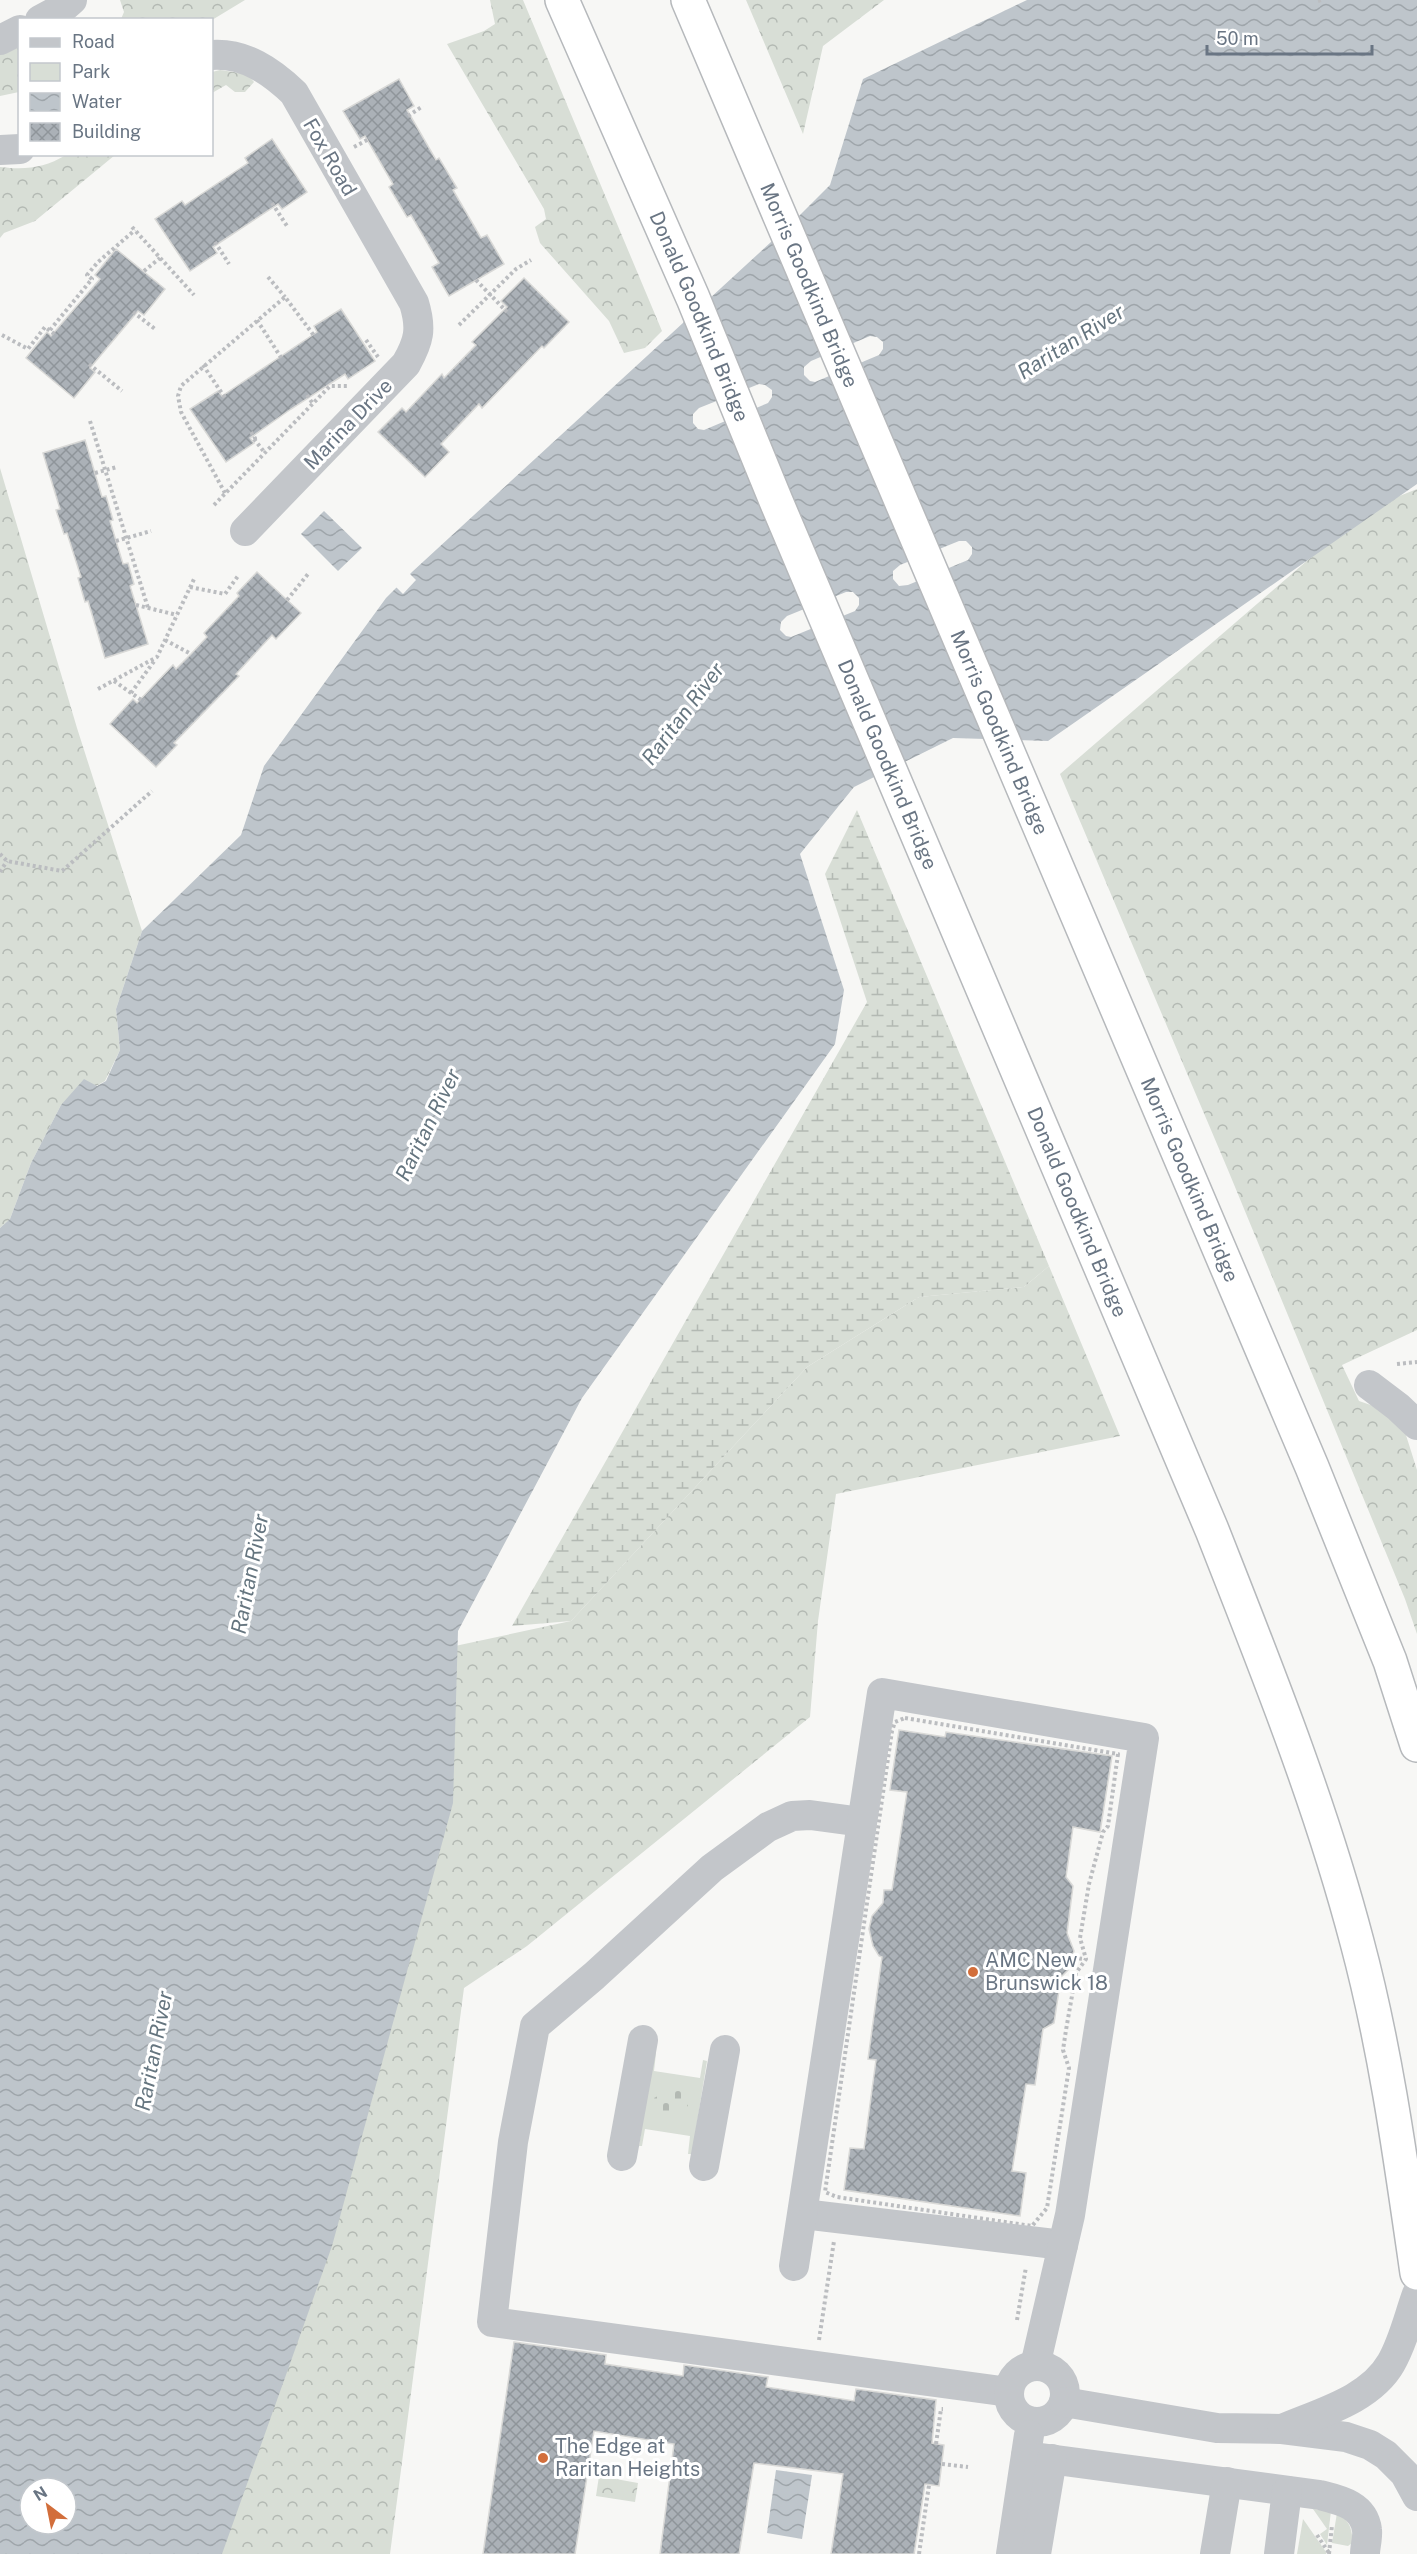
<svg xmlns="http://www.w3.org/2000/svg" width="1417" height="2554" font-family="'Public Sans',sans-serif">
<style>
.green{fill:#d8ded6}
.forest{fill:url(#forest-crowns)}
.wetland{fill:url(#wetland-marsh)}
.cemetery{fill:url(#cemetery-stones)}
.water{fill:url(#water-waves);fill-rule:evenodd}
.pier{fill:#f7f7f5}
.building{fill:url(#building-cross-hatch);stroke:#d9d9d7;stroke-width:1.5}
.lines{fill:none;stroke-linecap:round;stroke-linejoin:round}
.highway-casing{stroke:#b6b9bc;stroke-width:36}
.path{stroke:#bbbdc0;stroke-width:4;stroke-dasharray:3 3;stroke-linecap:butt}
.minor{stroke:#c3c6ca;stroke-width:30}
.highway{stroke:#fff;stroke-width:33}
.poi-dot{fill:#d26e3b;stroke:#fff;stroke-width:2}
.labels{text-anchor:middle;stroke-width:6;stroke-linejoin:round;paint-order:stroke}
.street-label{font-size:20px;fill:#697583;stroke:#fff}
.poi-label{font-size:20px;fill:#697583;stroke:#fff;text-anchor:start}
.water-label{font-size:21px;font-style:italic;fill:#65757f;stroke:#fff}
</style>
<defs>
<pattern id="forest-crowns" width="20" height="18" patternUnits="userSpaceOnUse" patternTransform="scale(1.5)"><rect width="20" height="18" fill="#d8ded6"/><path d="M2 6a3 3 0 1 1 6 0M12 15a3 3 0 1 1 6 0" fill="none" stroke="#b3b9b3"/></pattern>
<pattern id="wetland-marsh" width="20" height="14" patternUnits="userSpaceOnUse" patternTransform="scale(1.5)"><rect width="20" height="14" fill="#d8ded6"/><path d="M1 5h8M5 5V1M11 12h8M15 12V8" fill="none" stroke="#b3b9b3"/></pattern>
<pattern id="cemetery-stones" width="16" height="16" patternUnits="userSpaceOnUse" patternTransform="scale(1.5)"><rect width="16" height="16" fill="#d8ded6"/><path d="M2 7V4a2 2 0 0 1 4 0v3zM10 15v-3a2 2 0 0 1 4 0v3z" fill="#b3b9b3"/></pattern>
<pattern id="water-waves" width="16" height="10" patternUnits="userSpaceOnUse" patternTransform="scale(1.5)"><rect width="16" height="10" fill="#bec5cb"/><path d="M0 5q4-4 8 0t8 0" fill="none" stroke="#9ea5aa"/></pattern>
<pattern id="building-cross-hatch" width="8" height="8" patternUnits="userSpaceOnUse" patternTransform="scale(1.5)"><rect width="8" height="8" fill="#abb1b7"/><path d="M0 0l8 8M0 8l8-8" fill="none" stroke="#8f959a"/></pattern>
</defs>
<rect width="100%" height="100%" fill="#f7f7f5"/>
<g class="green">
<polygon points="653,2053 656,2053 654,2071 700,2078 703,2060 707,2061 692,2154 688,2154 690,2136 645,2129 642,2146 639,2146"/>
<polygon points="1313,2509 1331,2511 1327,2545 1320,2534 1327,2529"/>
<path d="M1337 2513C1349 2520 1353 2529 1352 2543L1348 2546 1332 2543Z"/>
<polygon points="1303,2519 1326,2552 1326,2554 1297,2554"/>
</g>
<g class="forest">
<polygon points="120,0 245,0 212,20 121,19 124,12"/>
<polygon points="490,0 523,0 662,331 645,348 624,353 609,321 540,243 535,227 546,219 544,209 447,44 484,31 495,24"/>
<polygon points="746,0 884,0 823,46 803,134"/>
<polygon points="19,47 19,92 0,96 0,52"/>
<polygon points="220,70 247,74 254,82 245,92 235,92 226,85 212,93 212,72"/>
<path d="M66 155H115L35 221 4 233 0 238V167C26 170 44 168 66 155Z"/>
<polygon points="0,468 77,728 142,931 116,1009 120,1050 105,1081 61,1105 31,1163 10,1219 0,1228"/>
<polygon points="1417,489 1417,1330 1342,1365 1359,1401 1391,1412 1405,1432 1417,1470 1417,1634 1405,1599 1228,1170 1060,774 1367,509"/>
<polygon points="1049,1266 1120,1436 836,1494 818,1621 810,1717 527,1946 464,1988 390,2554 191,2554 455,1646 571,1621 807,1367 919,1297 1024,1287"/>
<polygon points="599,2476 638,2483 635,2502 596,2496"/>
</g>
<polygon class="wetland" points="857,810 1049,1266 1024,1287 919,1297 807,1367 571,1621 512,1626 867,1002 825,874"/>
<polygon class="cemetery" points="678,2086 688,2106 665,2118 654,2098"/>
<g class="water">
<path d="M1027 0H1417V484L1048 741 953 738 854 787 800 854 844 990 835 1044 582 1398 458 1631 453 1803 332 2246 222 2554H0V1228L10 1219 31 1163 61 1105 84 1079 97 1086 106 1081 120 1050 116 1009 142 931 241 835 264 766 386 598 412 572 795 220 830 185 863 79ZM30 2488H66V2524H30Z"/>
<polygon points="324,511 362,548 338,571 301,534"/>
<polygon points="776,2470 812,2475 802,2539 767,2533"/>
</g>
<g class="pier">
<polygon points="870,336 877,337 883,342 883,349 879,355 815,382 810,381 804,375 804,367 811,361"/>
<polygon points="759,384 765,385 772,390 772,397 768,403 704,430 698,429 693,423 693,414 699,408"/>
<polygon points="959,541 966,541 972,547 972,554 968,560 908,585 899,586 893,579 893,571 900,565"/>
<polygon points="408,572 416,580 403,594 394,585"/>
<polygon points="846,592 853,592 859,598 859,605 855,611 791,637 786,636 780,630 781,622 787,616"/>
</g>
<g class="building">
<polygon points="399,79 414,106 407,110 436,160 439,158 457,188 453,190 481,238 487,235 504,264 449,296 432,267 439,263 411,215 407,217 389,187 393,184 365,136 360,139 343,111"/>
<polygon points="272,139 307,192 282,209 278,204 213,247 217,253 190,271 155,219 182,201 185,205 248,163 245,158"/>
<polygon points="116,249 165,289 144,315 138,311 90,368 95,372 74,398 26,358 47,332 51,336 100,279 95,275"/>
<polygon points="524,278 569,322 544,348 542,346 482,408 479,404 441,444 449,452 425,477 378,432 402,408 406,412 442,374 444,378 476,345 472,342 507,307 501,301"/>
<polygon points="341,309 375,361 348,379 345,374 291,409 250,438 254,443 226,462 190,409 218,391 222,396 317,332 314,326"/>
<polygon points="85,440 102,497 106,496 113,520 110,521 123,564 128,563 134,584 130,586 148,644 105,658 88,601 85,602 78,578 81,577 67,533 64,534 56,510 60,509 43,453"/>
<polygon points="257,572 301,613 276,639 272,635 236,674 239,676 174,743 177,745 156,767 110,724 133,699 137,703 173,665 176,669 191,654 207,637 204,633 239,596 237,593"/>
<polygon points="899,1730 945,1737 946,1732 1112,1756 1100,1832 1073,1827 1066,1877 1073,1886 1067,1933 1074,1951 1068,1970 1061,1977 1054,2023 1043,2029 1035,2085 1026,2084 1012,2171 1026,2173 1020,2216 844,2190 850,2148 864,2149 876,2060 868,2059 882,1957 879,1956 873,1946 869,1929 872,1916 883,1903 884,1890 892,1890 907,1792 890,1790"/>
<polygon points="514,2342 606,2355 605,2364 683,2376 684,2365 768,2377 766,2387 854,2401 856,2389 936,2400 932,2443 944,2445 939,2486 925,2484 914,2554 831,2554 843,2474 754,2463 739,2554 660,2554 674,2444 594,2431 575,2554 483,2554"/>
</g>
<g class="lines">
<defs>
<g id="highway">
<path id="s1" d="M562 0 693 298 776 501 1212 1530C1265 1665 1320 1801 1357 1942 1386 2050 1401 2162 1417 2273"/>
<path id="s2" d="M688 0 1312 1467 1390 1661 1417 1745"/>
</g>
</defs>
<use href="#highway" class="highway-casing"/>
<g class="path">
<polyline points="1318,1 1321,0"/>
<polyline points="408,116 423,106"/>
<polyline points="354,147 369,139"/>
<polyline points="272,203 287,226"/>
<polyline points="132,227 194,295"/>
<polyline points="215,242 229,264"/>
<polyline points="144,271 160,258"/>
<polyline points="268,277 285,297"/>
<polyline points="476,280 507,312"/>
<polyline points="133,312 155,329"/>
<polyline points="257,320 282,359"/>
<polyline points="459,325 516,269 531,260"/>
<polyline points="50,330 92,279 87,275 98,262 135,230"/>
<polyline points="2,335 28,349 45,327 57,336"/>
<polyline points="366,340 378,357"/>
<polyline points="89,364 122,391"/>
<polyline points="203,365 225,398"/>
<polyline points="307,395 313,404"/>
<polyline points="90,421 148,608"/>
<polyline points="251,432 255,438 252,440"/>
<polyline points="254,439 265,453"/>
<polyline points="95,473 117,467"/>
<polyline points="225,493 181,412 178,396 181,386 285,297 315,337"/>
<polyline points="214,505 330,386 349,386"/>
<polyline points="116,541 151,531"/>
<polyline points="190,587 225,594 238,576"/>
<polyline points="287,600 308,574"/>
<polyline points="136,605 177,615"/>
<polyline points="165,640 191,654"/>
<polyline points="114,681 144,702"/>
<polyline points="98,689 157,657 195,577"/>
<polyline points="131,693 155,660"/>
<polyline points="0,854 7,861 62,871 152,791"/>
<polyline points="0,872 7,861"/>
<polyline points="1397,1364 1417,1362"/>
<polygon points="905,1718 1118,1754 1108,1826 1103,1832 1089,1884 1080,1938 1086,1959 1076,1973 1066,2030 1063,2050 1069,2068 1050,2189 1047,2208 1032,2226 837,2197 825,2192 892,1731 895,1722"/>
<polyline points="1073,1958 1084,1959"/>
<polyline points="1017,2320 1026,2267"/>
<polyline points="819,2340 834,2241"/>
<polyline points="936,2444 941,2409 943,2409"/>
<polyline points="942,2464 968,2467"/>
<polyline points="1317,2535 1329,2553"/>
<polyline points="919,2554 929,2485"/>
<polyline points="1329,2554 1332,2525"/>
</g>
<g class="minor">
<polyline points="40,20 64,7 72,0"/>
<polyline points="0,40 20,30"/>
<path d="M212 55C245 53 271 71 294 93L414 303C422 329 419 341 406 364L245 531"/>
<polyline points="0,150 20,149"/>
<polyline points="1369,1385 1398,1407 1417,1425"/>
<polyline points="862,1822 810,1815 792,1816 768,1827 712,1868 594,1976 535,2026 513,2142 492,2322 1009,2392"/>
<polyline points="622,2156 643,2040"/>
<polyline points="704,2166 725,2050"/>
<polyline points="803,2214 1063,2245"/>
<polyline points="794,2266 882,1693 1144,1738 1070,2215 1035,2366"/>
<circle cx="1037" cy="2394" r="28"/>
<polyline points="1064,2402 1217,2428 1282,2429 1346,2437 1370,2445 1386,2455 1405,2474 1417,2496"/>
<path d="M1282 2429C1319 2413 1370 2400 1391 2363 1403 2343 1409 2316 1417 2294"/>
<path d="M1026 2456 1320 2495C1340 2500 1364 2505 1367 2530 1368 2537 1365 2547 1365 2554"/>
<polyline points="1011,2554 1029,2435"/>
<polyline points="1036,2554 1052,2459"/>
<polyline points="1215,2554 1227,2482"/>
<polyline points="1279,2554 1287,2491"/>
</g>
<use href="#highway" class="highway"/>
</g>
<g class="poi-dot">
<circle cx="973" cy="1972" r="6"/>
<circle cx="543" cy="2458" r="6"/>
</g>
<g class="labels">
<g class="street-label">
<text transform="translate(330 157) rotate(60)" y="7">Fox Road</text>
<text dy="7" stroke="none"><textPath href="#s2" startOffset="310">Morris Goodkind Bridge</textPath></text>
<text dy="7" stroke="none"><textPath href="#s1" startOffset="345">Donald Goodkind Bridge</textPath></text>
<text transform="translate(348 424) rotate(-46)" y="7">Marina Drive</text>
<text dy="7" stroke="none"><textPath href="#s2" startOffset="796">Morris Goodkind Bridge</textPath></text>
<text dy="7" stroke="none"><textPath href="#s1" startOffset="831">Donald Goodkind Bridge</textPath></text>
<text dy="7" stroke="none"><textPath href="#s2" startOffset="1282">Morris Goodkind Bridge</textPath></text>
<text dy="7" stroke="none"><textPath href="#s1" startOffset="1317">Donald Goodkind Bridge</textPath></text>
</g>
<g class="poi-label">
<text x="985" y="1967">AMC New<tspan x="985" dy="23">Brunswick 18</tspan></text>
<text x="555" y="2453">The Edge at<tspan x="555" dy="23">Raritan Heights</tspan></text>
</g>
<g class="water-label">
<text transform="translate(1071 342) rotate(-32)" y="7">Raritan River</text>
<text transform="translate(683 714) rotate(-53)" y="7">Raritan River</text>
<text transform="translate(428 1125) rotate(-64)" y="7">Raritan River</text>
<text transform="translate(250 1574) rotate(-79)" y="7">Raritan River</text>
<text transform="translate(154 2051) rotate(-79)" y="7">Raritan River</text>
</g>
</g>
<rect x="18" y="18" width="195" height="138" fill="#ffffff" stroke="#c3c8cd" stroke-width="1.5"/>
<rect x="30" y="38" width="30" height="9" fill="#c3c6ca" stroke="#c3c8cd" stroke-width="1.5"/>
<text x="72" y="48" font-size="18" fill="#697583">Road</text>
<rect x="30" y="63" width="30" height="18" fill="#d8ded6" stroke="#c3c8cd" stroke-width="1.5"/>
<text x="72" y="78" font-size="18" fill="#697583">Park</text>
<rect x="30" y="93" width="30" height="18" fill="url(#water-waves)" stroke="#c3c8cd" stroke-width="1.5"/>
<text x="72" y="108" font-size="18" fill="#697583">Water</text>
<rect x="30" y="123" width="30" height="18" fill="url(#building-cross-hatch)" stroke="#c3c8cd" stroke-width="1.5"/>
<text x="72" y="138" font-size="18" fill="#697583">Building</text>
<g transform="translate(48 2506) rotate(328)"><circle r="28" fill="#ffffff" stroke="#c3c8cd" stroke-width="1.5"/>
<path d="M0-4.5L10 22L0 15L-10 22Z" fill="#d26e3b"/>
<text y="-9" font-size="16" font-weight="bold" text-anchor="middle" fill="#697583">N</text>
</g>
<path d="M1207 45v9h165v-9" fill="none" stroke="#697583" stroke-width="3"/>
<text x="1216" y="45" font-size="18" fill="#697583" stroke="#ffffff" stroke-width="4.5" paint-order="stroke">50 m</text>
</svg>
